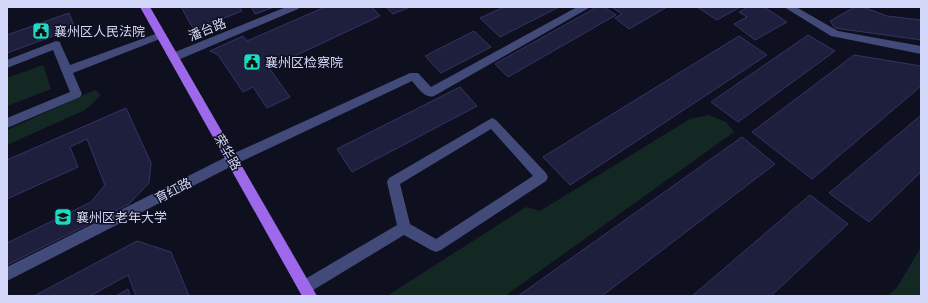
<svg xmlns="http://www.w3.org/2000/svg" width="928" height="303" font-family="'Exo 2','Noto Sans SC',sans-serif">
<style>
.green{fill:#132823}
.building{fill:#1e1e3d;stroke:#333466}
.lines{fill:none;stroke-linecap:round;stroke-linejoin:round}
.minor{fill:#414a78;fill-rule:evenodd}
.major{fill:#9e68eb;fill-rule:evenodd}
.labels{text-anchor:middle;stroke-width:3;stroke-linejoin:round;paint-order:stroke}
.street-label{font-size:13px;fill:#d3d7f9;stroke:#0f101f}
.poi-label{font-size:13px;fill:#d3d7f9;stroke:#0f101f;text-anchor:start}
</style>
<rect width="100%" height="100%" fill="#0f101f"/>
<g class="green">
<polygon points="43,65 51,89 7,106 7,78"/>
<polygon points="95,90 99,93 100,96 85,110 7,145 7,130"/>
<polygon points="708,115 726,122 734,132 505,296 390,296 390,294 526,207 540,211 690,119"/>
<polygon points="921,247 921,296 888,296 898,286"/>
</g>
<g class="building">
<polygon points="181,7 239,7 242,11 194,30"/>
<polygon points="251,7 274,7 255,14"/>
<polygon points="325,7 372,7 380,16 269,68 290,97 267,108 253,87 243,92 218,55 210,51 243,36 247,41"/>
<polygon points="386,7 410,7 393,14"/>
<polygon points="504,7 559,7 500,37 480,18"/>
<polygon points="597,7 604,7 616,15 508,77 495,64"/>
<polygon points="612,7 667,7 629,29 615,18 622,14"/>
<polygon points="697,7 740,7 717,20"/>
<polygon points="748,7 764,7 787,22 755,40 734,24 747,17 739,12"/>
<polygon points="855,7 863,7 887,16 921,20 921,40 835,28 830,21"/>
<polygon points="69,13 75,28 7,53 7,35"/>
<polygon points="474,31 491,47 441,73 425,56"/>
<polygon points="808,35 835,51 738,122 711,102"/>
<polygon points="739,36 767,55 570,185 543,157"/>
<polygon points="854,55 921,66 921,86 812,179 752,132"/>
<polygon points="460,87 477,106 352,172 337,149"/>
<polygon points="126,108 151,163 149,183 129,204 7,265 7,243 91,202 105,185 87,139 70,147 78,167 7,199 7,160"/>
<polygon points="921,115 921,172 869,222 829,193"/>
<polygon points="742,137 775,164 602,296 518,296"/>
<polygon points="810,195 848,224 771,296 692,296"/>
<polygon points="137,241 171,252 189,296 136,296 128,275 90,296 34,296"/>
<polygon points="128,289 130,296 116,296"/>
</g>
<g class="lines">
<g class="minor">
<polygon points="286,7 300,7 298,9 178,60 170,60 169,57 170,54"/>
<path d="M577 7H589L587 9 434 96C425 99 418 88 412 81L236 164 7 281V267L228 156 410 73H418L431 87Z"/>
<polygon points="784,7 796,7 838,31 921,46 921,54 831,36"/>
<polygon points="161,32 165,33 166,35 165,37 73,73 82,94 80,97 7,128 7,118 70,92 53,50 7,68 7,60 56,41 60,42 61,45 70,65"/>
<path d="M492 118 496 120 546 173 548 177 546 181 441 250 436 252 431 250 404 235 310 292 305 294 300 292 298 287 300 282 397 225 387 182 389 178ZM491 129 533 176 436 239 410 224 400 184Z"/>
</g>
<polygon class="major" points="140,7 150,7 317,296 302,296"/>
</g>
<defs>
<symbol id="civic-square" viewBox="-11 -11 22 22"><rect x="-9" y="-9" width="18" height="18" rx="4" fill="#1edac4" stroke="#0f101f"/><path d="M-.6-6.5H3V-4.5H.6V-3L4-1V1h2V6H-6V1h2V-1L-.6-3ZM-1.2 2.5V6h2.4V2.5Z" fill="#111"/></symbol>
<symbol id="university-square" viewBox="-11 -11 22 22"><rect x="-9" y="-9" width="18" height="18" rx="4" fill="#1edac4" stroke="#0f101f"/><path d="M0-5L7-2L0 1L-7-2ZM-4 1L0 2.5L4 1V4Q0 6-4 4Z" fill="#111"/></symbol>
</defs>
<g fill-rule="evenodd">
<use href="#civic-square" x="31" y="21" width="20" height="20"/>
<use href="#civic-square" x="242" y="52" width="20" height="20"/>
<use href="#university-square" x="53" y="207" width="20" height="20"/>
</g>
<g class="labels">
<g class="street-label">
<text transform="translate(207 29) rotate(-22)" y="5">潘台路</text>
<text transform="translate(228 152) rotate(60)" y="5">荣华路</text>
<text transform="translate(173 190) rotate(-27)" y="5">育红路</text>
</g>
<g class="poi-label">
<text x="54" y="36">襄州区人民法院</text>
<text x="265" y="67">襄州区检察院</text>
<text x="76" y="222">襄州区老年大学</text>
</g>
</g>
<rect width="928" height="303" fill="none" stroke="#d3d7f9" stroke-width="16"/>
</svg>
